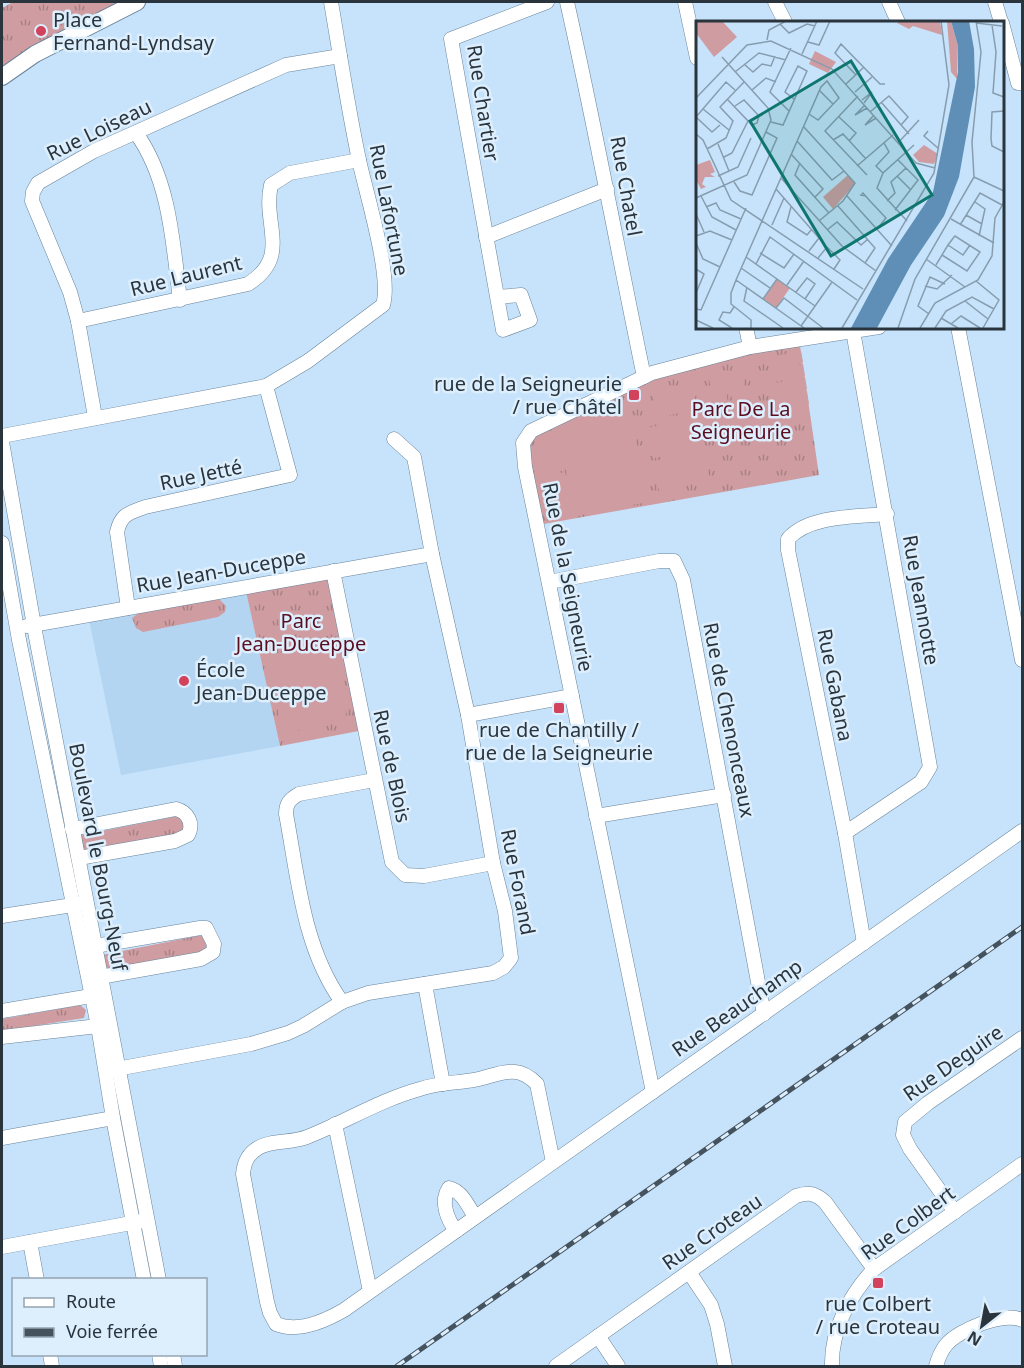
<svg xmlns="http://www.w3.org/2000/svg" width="1024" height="1368" font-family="'Noto Sans',sans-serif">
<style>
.built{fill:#b3d5f1}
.grass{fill:url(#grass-tufts)}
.pitch{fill:#cf9da1}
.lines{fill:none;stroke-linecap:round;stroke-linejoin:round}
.minor-casing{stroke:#698399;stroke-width:15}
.major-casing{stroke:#698399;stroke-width:18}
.minor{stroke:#fff;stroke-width:14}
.major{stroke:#fff;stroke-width:16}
.rail-casing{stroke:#45535f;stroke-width:5}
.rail{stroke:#ddeefd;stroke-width:3;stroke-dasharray:9;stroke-linecap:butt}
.poi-dot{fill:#d2425c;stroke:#ddeefd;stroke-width:2}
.labels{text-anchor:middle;stroke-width:5;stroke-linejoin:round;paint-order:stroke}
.poi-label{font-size:20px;fill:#29343d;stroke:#ddeefd;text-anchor:start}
.street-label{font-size:20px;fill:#29343d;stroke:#ddeefd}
.park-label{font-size:20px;fill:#5b0e1f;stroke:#ddeefd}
.inset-road{fill:none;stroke:#879daf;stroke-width:1.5}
.view{fill:#0f766e;fill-opacity:0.15;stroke:#0f766e;stroke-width:3}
.inset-edge{fill:none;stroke:#29343d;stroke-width:3}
</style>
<defs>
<pattern id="grass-tufts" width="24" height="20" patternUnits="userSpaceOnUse" patternTransform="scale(1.5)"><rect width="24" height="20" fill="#cf9da1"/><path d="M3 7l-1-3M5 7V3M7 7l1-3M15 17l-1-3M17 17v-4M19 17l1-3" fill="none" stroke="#a88184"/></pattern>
</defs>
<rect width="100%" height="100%" fill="#c6e3fb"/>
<polygon class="built" points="245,587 280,746 121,775 88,615"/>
<g class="grass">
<polygon points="13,2 126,2 2,78 2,8"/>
<polygon points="799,339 819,475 538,525 527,435 655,372"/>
<polygon points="333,571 364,730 280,746 245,587"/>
<polygon points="218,598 226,606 225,612 218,617 143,632 136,628 132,618 140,612"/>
<polygon points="178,816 184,820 186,825 180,836 84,855 78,841 82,835"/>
<polygon points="197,936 204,936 209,951 109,971 103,969 102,955"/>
<polygon points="80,1005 86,1010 84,1018 2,1031 2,1019"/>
</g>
<g class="pitch">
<polygon points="801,351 803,362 772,368 770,357"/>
<polygon points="803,364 805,376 774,382 772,371"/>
<polygon points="741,373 748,405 734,407 727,376"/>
<polygon points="723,376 729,408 715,410 709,379"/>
<polygon points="805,377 807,389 777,395 775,383"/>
<polygon points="693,385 697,410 658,417 653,393"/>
<polygon points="807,391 809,404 779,410 777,397"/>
<polygon points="628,404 649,502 577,514 560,445 565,470 544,475 536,443 558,437 557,433"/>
<polygon points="731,416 738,452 720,457 711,419"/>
<polygon points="698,418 705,449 654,458 647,428"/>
<polygon points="704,452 710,481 659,490 654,461"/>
<polygon points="565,472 574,507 552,511 544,477"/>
<polygon points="332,645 346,713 343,722 283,733 266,655"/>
</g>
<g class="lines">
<defs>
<g id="minor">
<path d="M567 2C595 126 618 252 644 377"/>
<polyline points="685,2 697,58"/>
<polyline points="775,2 785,22"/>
<polyline points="889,2 898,22"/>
<polyline points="995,2 1001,22"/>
<polyline points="1002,23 1018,83 1022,83"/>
<path d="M136 133C170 180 173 244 180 300"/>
<polyline points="486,237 607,189"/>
<polyline points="497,297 521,295 530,320 503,330 451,39 547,2"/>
<path d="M78 321 248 284C292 256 262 225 271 185L290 173 359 160"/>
<polyline points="746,327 750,347"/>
<polyline points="958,327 1022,660"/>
<polyline points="95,417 78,321 70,292 32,201 33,192 38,183 94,151 286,65 340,56"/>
<path d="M2 436 266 386 308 361 383 305C392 276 366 193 359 160 348 108 340 55 331 2"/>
<polyline points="2,442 36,637 159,1280"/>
<polyline points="2,543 19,640 98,1026 113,1118 144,1280"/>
<polyline points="333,571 392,862 405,875 424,876 493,863"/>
<polyline points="549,582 659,561 674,561 683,580 764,1014"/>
<path d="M128 608 117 532C121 514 129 513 145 507L290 475 266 386"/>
<polyline points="27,626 432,554"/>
<polyline points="468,715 572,696"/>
<polyline points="596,816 724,795"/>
<path d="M72 829 176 809C188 812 194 824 188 835L175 841 79 858"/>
<polyline points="845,833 921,782 930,767 853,331"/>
<polyline points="2,916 79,904"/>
<path d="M864 943 845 833 788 550V539C809 515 856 517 887 514"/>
<polyline points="95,946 200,928 206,928 214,944 213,952 201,959 100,977"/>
<polyline points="425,984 443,1084"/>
<path d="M342 1002C303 948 298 877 286 814 286 803 290 799 299 794L374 780"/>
<polyline points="2,1011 91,996"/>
<polyline points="2,1037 98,1026"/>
<polyline points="106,1071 251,1044 288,1033 303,1026 342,1002 368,993 493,973 504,967 511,958 505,911 493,863 468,715 432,554 414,457 394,439"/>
<polyline points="653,1092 525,467 523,443 531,431 652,373 750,347 879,327"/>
<polyline points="335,1124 370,1291"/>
<polyline points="2,1138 113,1118"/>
<path d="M553 1162 537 1084C516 1062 499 1075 474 1080 456 1083 437 1083 420 1089 380 1100 345 1122 307 1137 292 1143 271 1140 258 1148 248 1154 244 1162 243 1174L267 1302 270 1313 276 1324C298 1333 325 1321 344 1310L1022 831"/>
<polyline points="955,1212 910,1149 903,1135 905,1122 928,1103 1022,1038"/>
<path d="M456 1231C447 1219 440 1201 449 1188 462 1191 468 1206 475 1217"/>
<polyline points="30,1242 37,1280"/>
<polyline points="2,1247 142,1221"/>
<polyline points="689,1272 711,1305 717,1324 725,1366"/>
<polyline points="598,1336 618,1366"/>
<polyline points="50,1354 52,1366"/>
<polyline points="159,1354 161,1366"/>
<polyline points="173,1354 175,1366"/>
<path d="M556 1366 796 1196C809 1192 815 1193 825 1202L874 1269"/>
<path d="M832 1366C831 1330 849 1296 874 1269L1022 1164"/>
<path d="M936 1366C938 1359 941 1351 946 1345 958 1330 1004 1311 1022 1320"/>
</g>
<polyline id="major" points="2,77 35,54 137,2"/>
</defs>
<use href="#minor" class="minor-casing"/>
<use href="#major" class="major-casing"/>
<use href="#minor" class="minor"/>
<use href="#major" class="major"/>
<defs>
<polyline id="rail" points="397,1366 1022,927"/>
</defs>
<use href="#rail" class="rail-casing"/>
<use href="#rail" class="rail"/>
</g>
<g class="poi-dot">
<circle cx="41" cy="31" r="6"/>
<rect x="628" y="389" width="12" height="12" rx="3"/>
<circle cx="184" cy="681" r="6"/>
<rect x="553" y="702" width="12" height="12" rx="3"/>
<rect x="872" y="1277" width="12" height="12" rx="3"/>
</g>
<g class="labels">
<g class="poi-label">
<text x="53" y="27">Place<tspan x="53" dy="23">Fernand-Lyndsay</tspan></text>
<text x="622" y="391" text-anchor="end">rue de la Seigneurie<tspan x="622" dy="23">/ rue Châtel</tspan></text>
<text x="196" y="677">École<tspan x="196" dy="23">Jean-Duceppe</tspan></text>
<text x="559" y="737" text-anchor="middle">rue de Chantilly /<tspan x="559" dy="23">rue de la Seigneurie</tspan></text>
<text x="878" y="1311" text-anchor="middle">rue Colbert<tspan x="878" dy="23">/ rue Croteau</tspan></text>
</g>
<g class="street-label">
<text transform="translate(483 103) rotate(81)" y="7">Rue Chartier</text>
<text transform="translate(99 130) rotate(-26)" y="7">Rue Loiseau</text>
<text transform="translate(626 186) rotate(80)" y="7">Rue Chatel</text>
<text transform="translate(389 210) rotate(79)" y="7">Rue Lafortune</text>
<text transform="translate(186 276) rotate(-14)" y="7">Rue Laurent</text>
<text transform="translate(201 475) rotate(-12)" y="7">Rue Jetté</text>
<text transform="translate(221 571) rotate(-10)" y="7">Rue Jean-Duceppe</text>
<text transform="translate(568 577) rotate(79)" y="7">Rue de la Seigneurie</text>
<text transform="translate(921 600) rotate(80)" y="7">Rue Jeannotte</text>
<text transform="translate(835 685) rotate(79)" y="7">Rue Gabana</text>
<text transform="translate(729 720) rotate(79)" y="7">Rue de Chenonceaux</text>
<text transform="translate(392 766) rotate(78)" y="7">Rue de Blois</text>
<text transform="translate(98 857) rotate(79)" y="7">Boulevard le Bourg-Neuf</text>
<text transform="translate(518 882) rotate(79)" y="7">Rue Forand</text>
<text transform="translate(737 1008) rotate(-35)" y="7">Rue Beauchamp</text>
<text transform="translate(953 1063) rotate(-35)" y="7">Rue Deguire</text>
<text transform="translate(908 1223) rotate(-36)" y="7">Rue Colbert</text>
<text transform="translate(712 1232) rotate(-35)" y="7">Rue Croteau</text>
</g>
<g class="park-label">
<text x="741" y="416">Parc De La<tspan x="741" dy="23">Seigneurie</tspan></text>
<text x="301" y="628">Parc<tspan x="301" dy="23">Jean-Duceppe</tspan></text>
</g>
</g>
<g transform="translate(696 21)">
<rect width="308" height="308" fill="#c6e3fb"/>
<path d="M119 30 140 41 132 52 113 43ZM228 124 242 133 238 143 223 141 217 134ZM14 139 19 151 14 153 19 156H9L6 163 10 166 5 168 0 159V144ZM152 154 159 163 137 188 127 176ZM81 258 94 267 80 287 67 278Z" fill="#cf9da1"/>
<path d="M0 0H26L41 16 18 36 0 12ZM205 0H244L246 14 217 5 213 8 201 2ZM251 0H255L262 25 261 58 255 51Z" fill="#cf9da1"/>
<path d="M255 0H273L278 28 279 66 263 156 248 195 215 244 181 307H155L192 238 237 171 262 51V25Z" fill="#5f8fb6"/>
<path class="inset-road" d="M280 2 306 5M84 3 93 12 111 3 119 5M296 4 300 31 297 72 308 76M71 19 73 9 90 0M112 21 123 24 134 0M106 33 121 0M48 43 57 51 66 43 75 45 79 35M39 51 63 32 90 39M160 54 139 32 145 23 184 63H189M150 63 168 46M56 69 70 57 80 61M123 69 137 83M159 71 176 56M162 75 129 110 171 154M0 77 51 24 75 20 136 48 220 142 239 147M31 78 56 104 61 102 63 95 48 79 39 85M166 79 176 71 168 82M185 81 213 113M169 84 159 94 171 87M7 88 33 109M93 90 74 71 95 27M308 90 296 91 295 118 296 125 308 131M174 91 193 75 212 96 205 104M178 94 169 104 180 97M143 96 160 112 153 120M75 101 87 104 111 50 102 45 89 71 98 78M24 104 16 111 0 96 30 61 39 69M107 105 159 162 147 180 123 200M232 110 228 115 243 128M0 113 7 119 35 179 167 268M137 119 147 113 170 138M101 120 136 159 148 150M202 122 223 99M22 123 33 150M11 128 30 117 37 100 24 86 48 61M95 133 127 168 119 176M28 136 36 132 52 100M104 142 99 154 133 192M161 145 197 114M187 152 180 145 193 131 188 122M22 155 42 146 55 117M201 155 215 169M278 156 308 170M85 157 146 225 180 250M38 161 44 170 56 174 81 117 70 111M80 168 123 217 113 230M5 175 16 196 40 209M151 175 196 225M170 175 165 174 167 172 174 180 190 197 181 208M0 177 51 154 75 99 72 87 26 36M191 180 199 172 195 161 210 147M279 181 289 188 283 215M142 185 179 227 169 242M10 186 20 182 24 189 45 198M95 186 91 201 111 214 116 208M199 189 222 159 202 139M0 193 8 211M270 194 286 203M255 198 298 222M211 200 181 167 187 152 218 124M76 204 88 177M264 204 284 172 306 184M131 209 141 201 165 224 172 218M0 215 14 210 36 219M0 222 7 238 24 246M252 224 267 234 274 224M64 232 88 247 98 233M50 236 119 285M122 237 131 226 144 239 138 248M230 238 269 266M60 243 74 216 161 279M240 244 252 224 258 216 259 215 284 231 271 250 246 234M45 247 74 267M0 248 8 253 0 272M40 259 108 307M280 260 303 279 287 307M91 264 108 240M229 265 241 268 256 254M51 266 48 280 87 307M100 271 111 257 119 263 109 278M67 278 81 258M269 280 292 298M80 287 88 277 127 307M0 288 5 289 50 187M233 293 222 285 234 256 249 263M245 297 262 307M0 299 17 307M255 303 265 295 284 307M105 305 136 261M36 307 23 299 27 291 34 292 38 286M55 307V299L35 283V272L40 259 125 66 131 60 143 77 122 99 113 93M146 307 238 152 253 64 245 0M202 307 219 258 278 156 276 121 285 31 280 0M224 307 239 282 282 259 296 235 299 197 308 181M239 307 250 290 276 276 298 288"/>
<path class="view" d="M155 40 236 174 135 235 54 100Z"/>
<rect width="308" height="308" class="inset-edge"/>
</g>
<rect width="1024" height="1368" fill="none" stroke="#29343d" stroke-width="6"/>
<rect x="12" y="1278" width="195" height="78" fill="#ddeefd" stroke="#95a4b0" stroke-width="1.5"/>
<rect x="24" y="1298" width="30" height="9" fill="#ffffff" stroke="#95a4b0" stroke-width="1.5"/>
<text x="66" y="1308" font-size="18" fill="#29343d">Route</text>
<rect x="24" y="1328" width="30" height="9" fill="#45535f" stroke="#95a4b0" stroke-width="1.5"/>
<text x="66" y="1338" font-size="18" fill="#29343d">Voie ferrée</text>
<g transform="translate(982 1326) rotate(211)" stroke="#ddeefd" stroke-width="4.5" paint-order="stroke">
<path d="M0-4.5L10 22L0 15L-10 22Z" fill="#29343d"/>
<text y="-9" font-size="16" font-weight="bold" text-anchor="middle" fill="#29343d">N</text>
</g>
</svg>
